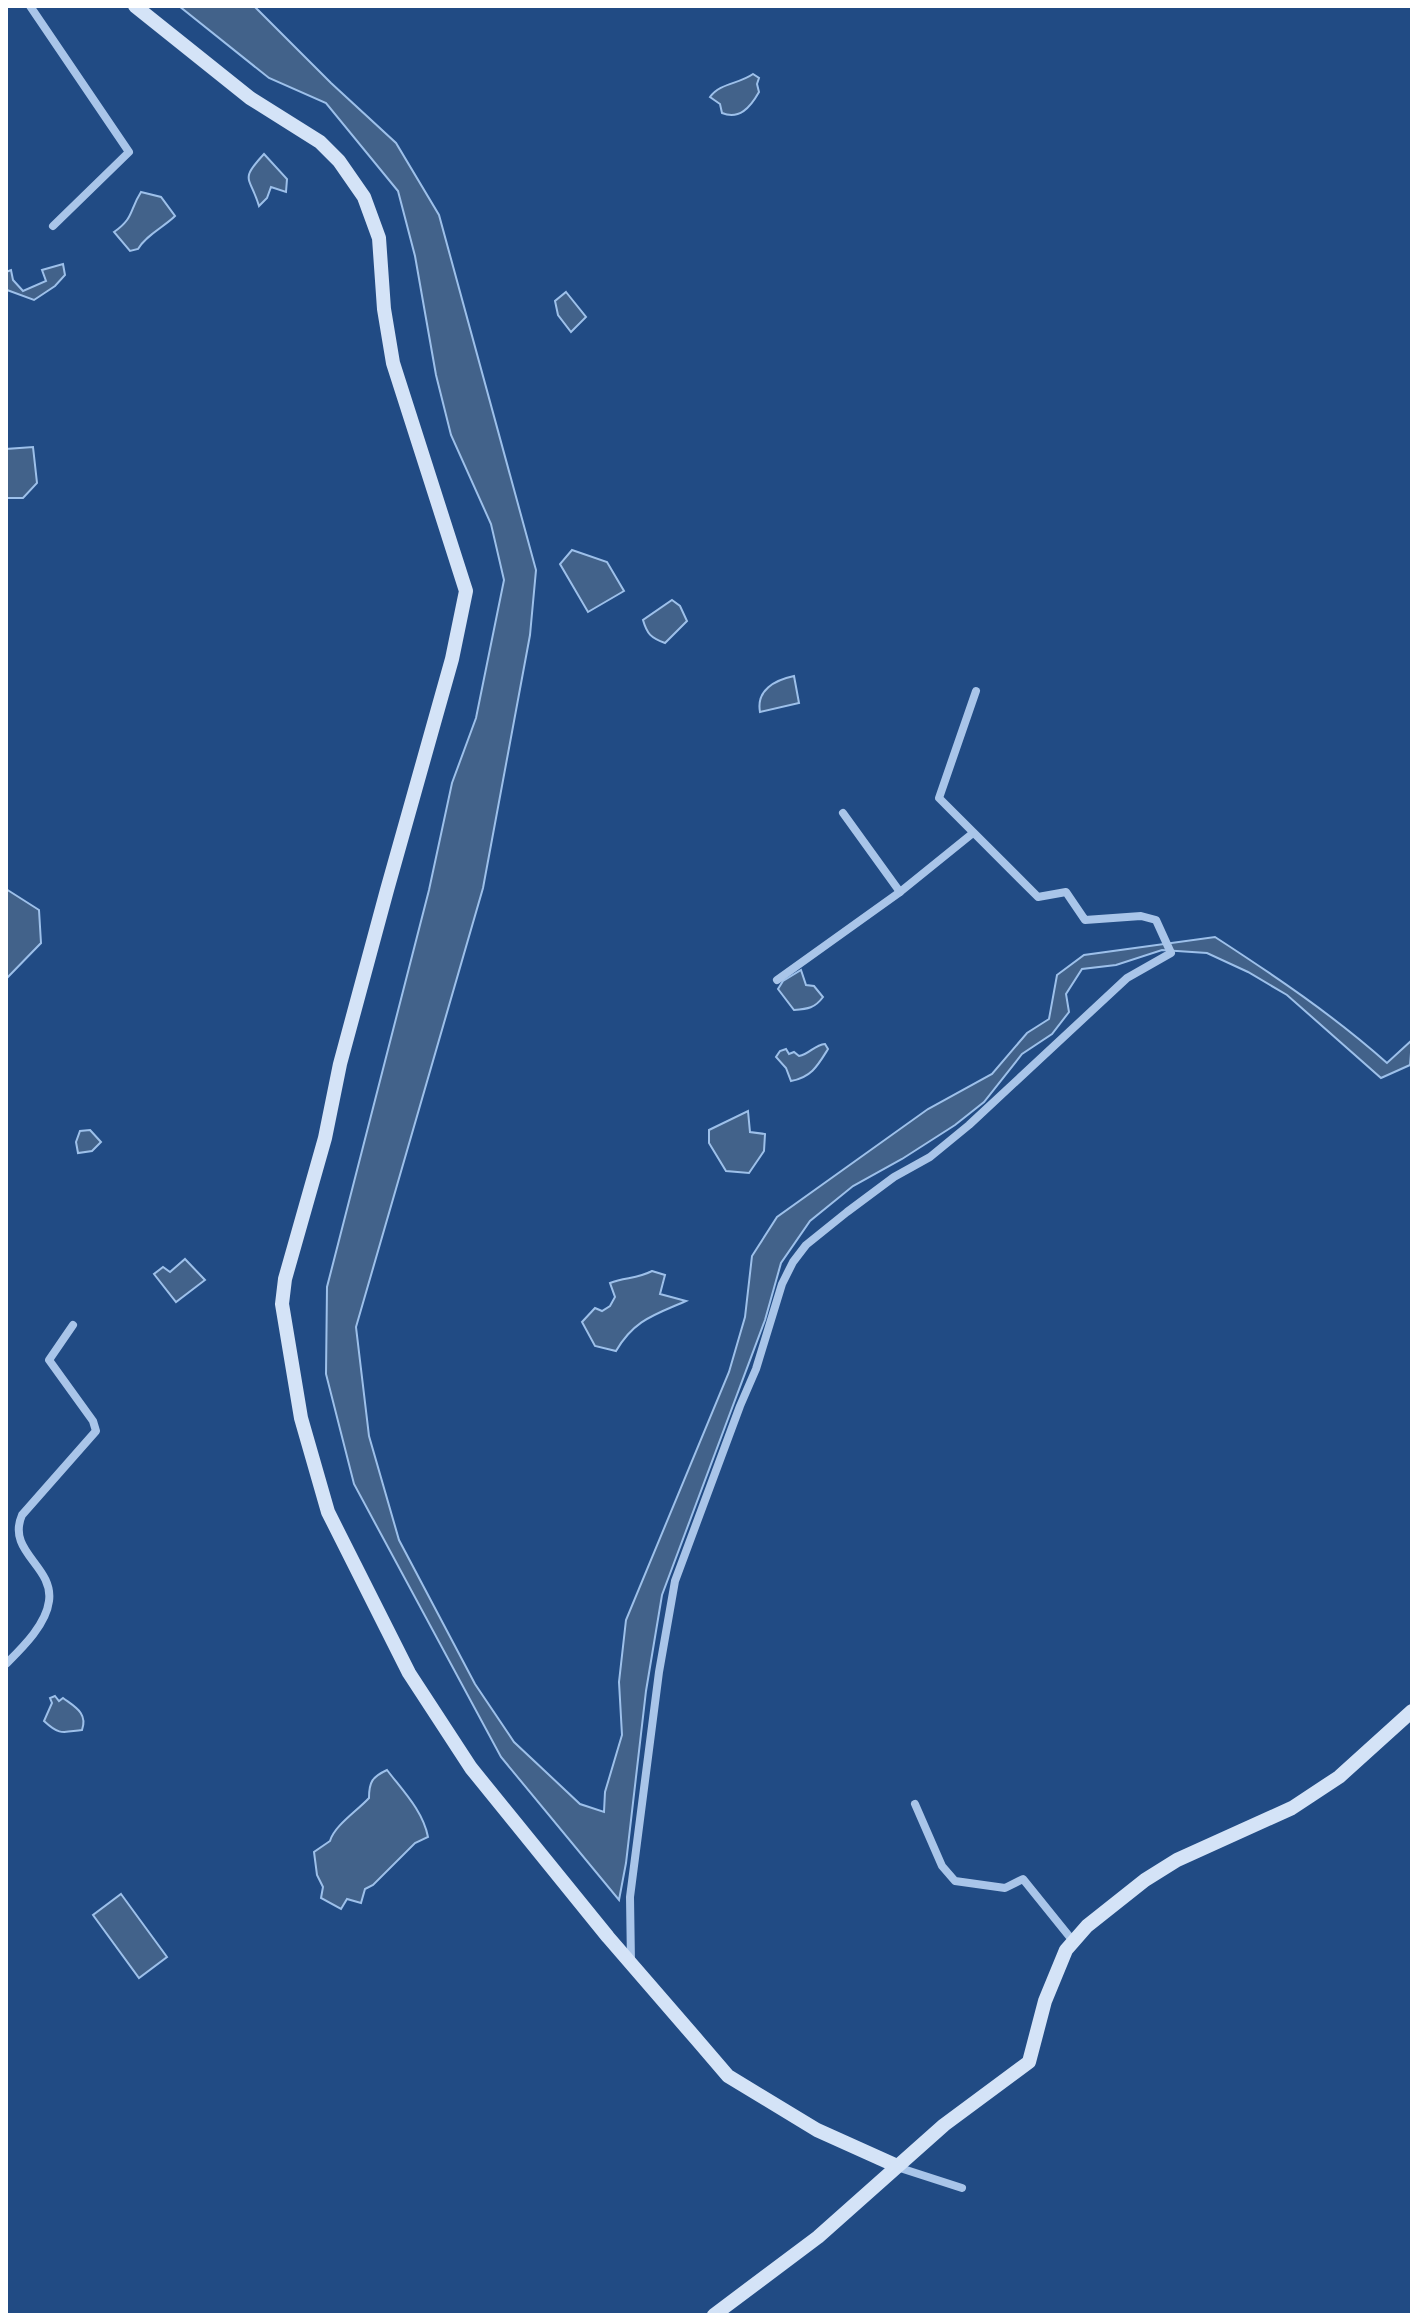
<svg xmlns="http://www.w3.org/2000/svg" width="1418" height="2321" font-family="'Sofia Sans Condensed',sans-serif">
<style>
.water{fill:#42628a;stroke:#9dc0ea;stroke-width:2}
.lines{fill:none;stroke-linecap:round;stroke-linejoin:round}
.minor{stroke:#a9c5e9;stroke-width:8}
.secondary{stroke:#d4e3f7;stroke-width:14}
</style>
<rect width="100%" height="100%" fill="#214b84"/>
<g class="water">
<path d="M179 6H254L331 83 396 143 439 215 536 570 530 635 483 888 356 1327 369 1436 399 1540 475 1684 514 1742 580 1804 604 1812 605 1792 622 1735 619 1682 626 1620 729 1372 745 1317 752 1256 777 1217 928 1109 992 1074 1027 1033 1049 1019 1057 975 1084 955 1215 937C1275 976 1333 1015 1387 1063L1412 1040 1410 1065 1381 1078 1287 995 1248 972 1207 953 1162 950 1116 965 1082 969 1066 994 1069 1012 1052 1034 1022 1054 984 1102 955 1125 902 1159 853 1186 810 1221 781 1263 765 1320 662 1595 646 1691 626 1863 619 1900 501 1757 354 1484 326 1374 327 1287 429 890 452 783 476 718 504 580 491 524 451 435 436 375 415 256 398 191 326 103 269 78Z"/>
<path d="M753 74 759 78 757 84 759 92C750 108 739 120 722 113L720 104 710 97C720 83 739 84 753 74Z"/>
<path d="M264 154 287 179 286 192 271 187 267 198 259 206C250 176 239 181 264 154Z"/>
<path d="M141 192 161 197 175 216C164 227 146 235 138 249L130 251 114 232C134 218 129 211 141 192Z"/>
<polygon points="63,264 65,275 55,286 34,300 7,290 6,272 11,270 13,280 23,291 46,281 42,270"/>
<polygon points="566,292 586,317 571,332 558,315 555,301"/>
<polygon points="33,447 37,483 23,498 6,498 6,449"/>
<polygon points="572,550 607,562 624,591 588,612 560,564"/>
<path d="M672 600 680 606 687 621 665 643C651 638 647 634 643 620Z"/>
<path d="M794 676 799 703 760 712C756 690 775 680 794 676Z"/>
<polygon points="6,889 39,910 41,943 6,979"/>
<path d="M801 970 806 985 814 986 823 997C815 1008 808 1009 794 1010L778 989 783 981Z"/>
<path d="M825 1044 828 1049C818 1065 812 1077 791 1081L786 1068 776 1057 780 1051 786 1049 789 1054 794 1052 799 1056C810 1054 814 1045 825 1044Z"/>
<polygon points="748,1111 750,1132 765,1134 764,1151 749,1173 726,1171 709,1143 709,1130"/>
<polygon points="90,1130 101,1142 92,1151 78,1153 76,1142 80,1131"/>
<polygon points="185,1259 205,1280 176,1302 154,1274 163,1267 170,1272"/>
<path d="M652 1271 665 1275 660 1294 686 1301C654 1315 634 1320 616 1351L595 1346 582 1322 595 1308 602 1311 610 1306 615 1297 610 1283C625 1277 637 1279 652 1271Z"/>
<path d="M55 1696 59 1701 63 1698C75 1707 88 1713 82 1730 63 1732 60 1736 44 1721L52 1703 50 1698Z"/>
<path d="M387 1770C403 1791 423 1811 428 1837L415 1843 373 1885 365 1889 361 1903 347 1899 341 1909 321 1898 323 1887 317 1875 314 1852 330 1841C334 1826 357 1811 369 1798 369 1782 372 1777 387 1770Z"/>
<polygon points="121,1894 167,1957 139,1978 93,1915"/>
</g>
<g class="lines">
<g class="minor">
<polyline points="30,6 129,152 53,226"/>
<polyline points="843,813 900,892"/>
<polyline points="777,980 900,892 973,833"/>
<path d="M6 1664C22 1648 46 1625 49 1601 54 1566 6 1552 22 1515L96 1431 93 1421 49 1360 73 1325"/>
<polyline points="915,1804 942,1866 955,1881 1005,1888 1023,1879 1073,1941"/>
<polyline points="631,1963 630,1897 659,1672 675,1581 740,1406 756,1369 782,1284 793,1262 806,1245 847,1212 894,1177 930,1157 969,1125 1127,978 1171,953 1156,920 1141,916 1085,920 1066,892 1038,897 939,798 976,691"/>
<polyline points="897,2167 962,2188"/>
</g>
<g class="secondary">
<polyline points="135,6 250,98 320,142 339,161 364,197 379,238 384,309 393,363 466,591 452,659 387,890 340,1064 325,1138 285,1279 282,1304 301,1418 328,1512 409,1673 471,1768 608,1937 698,2041 728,2076 817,2130 897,2166"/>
<polyline points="714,2315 818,2237 944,2125 1029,2062 1045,2001 1066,1950 1087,1926 1145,1880 1177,1860 1292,1808 1339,1777 1412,1711"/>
</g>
</g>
<rect width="1418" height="2321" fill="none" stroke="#ffffff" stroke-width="16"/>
</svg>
